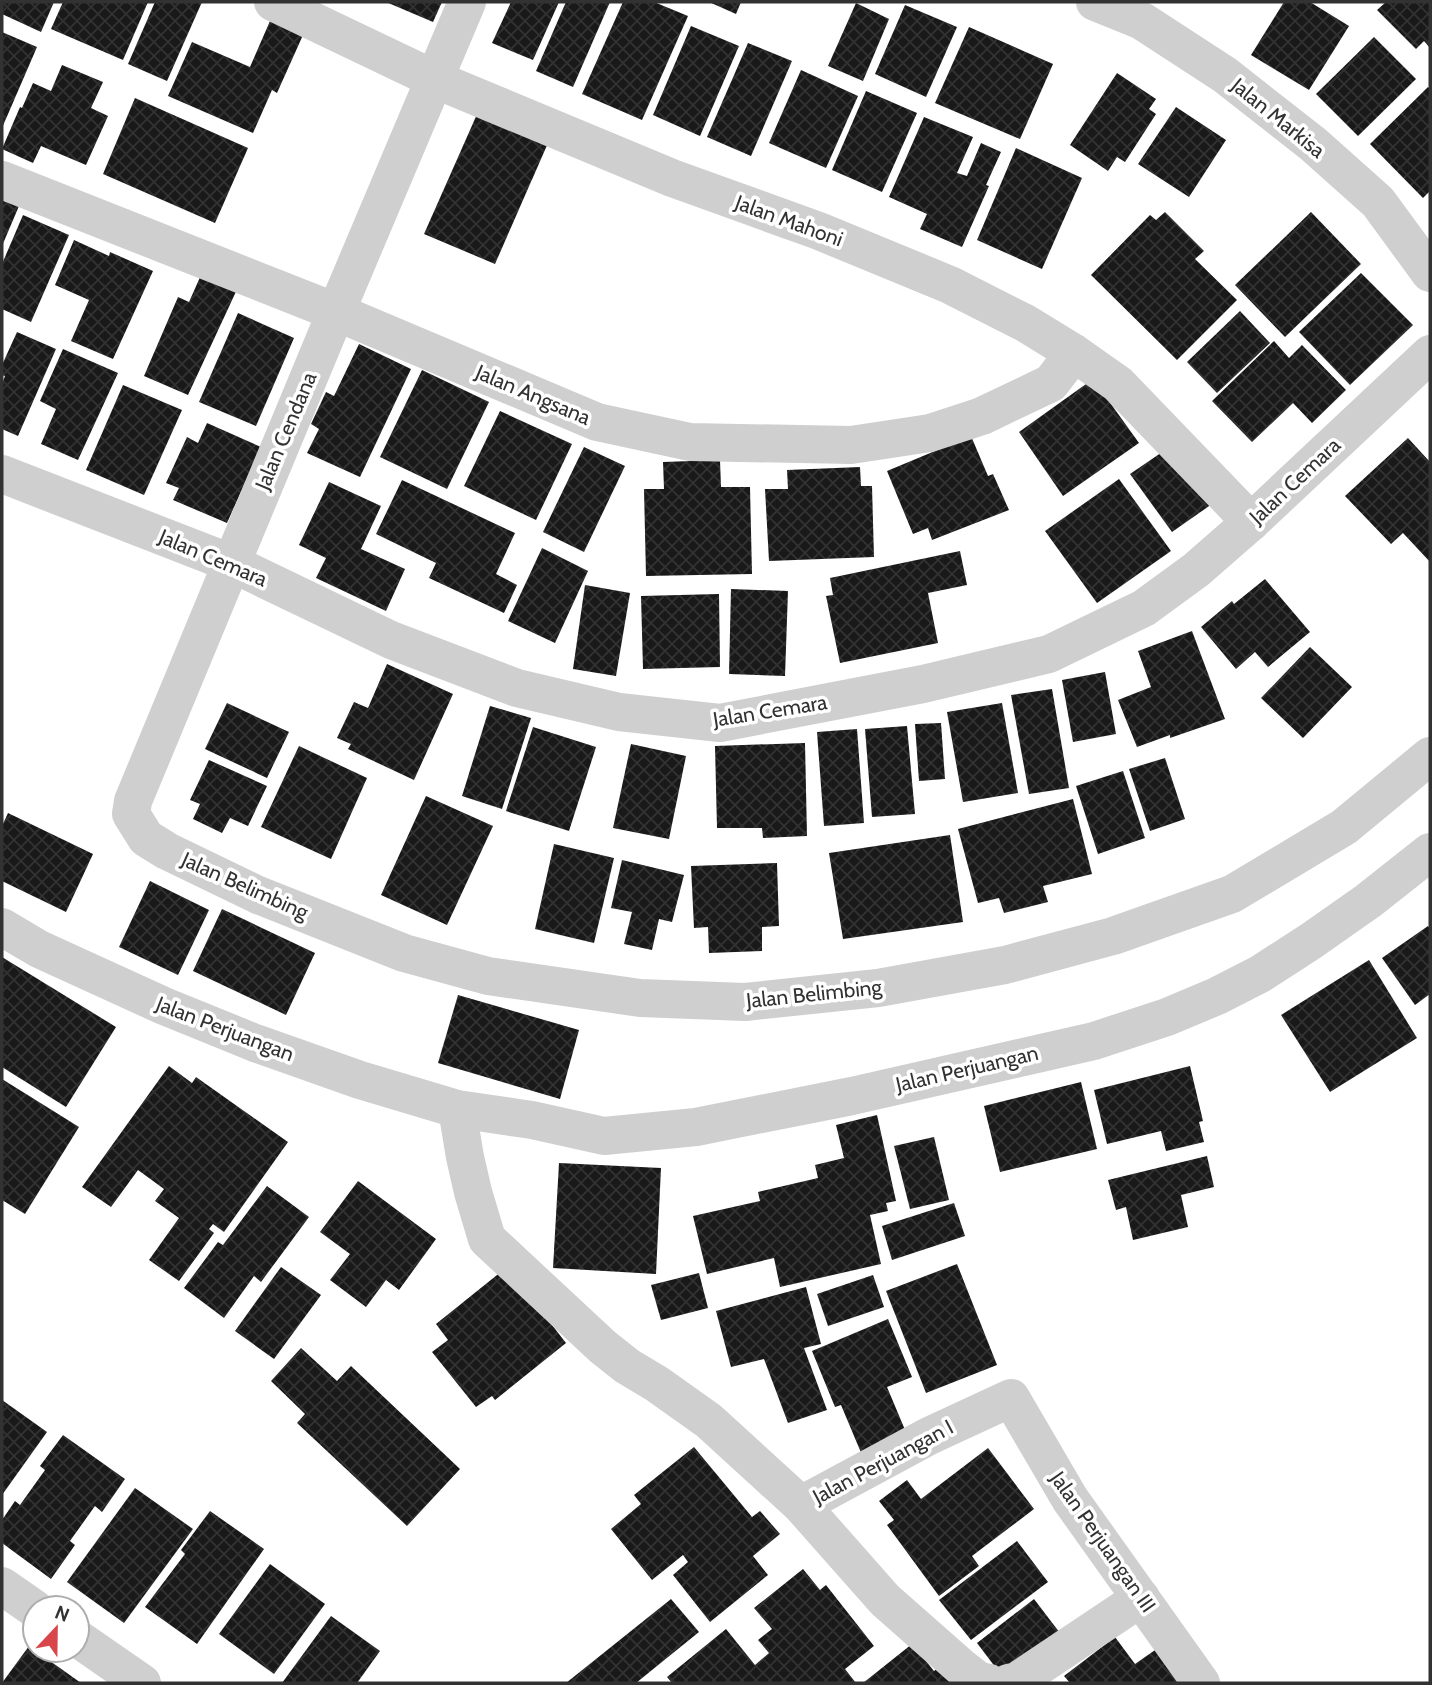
<svg xmlns="http://www.w3.org/2000/svg" width="1432" height="1685" font-family="Cabin,sans-serif">
<style>
.building{fill:url(#building-cross-hatch)}
.lines{fill:none;stroke-linecap:round;stroke-linejoin:round}
.minor{stroke:#cfcfcf;stroke-width:38}
.labels{text-anchor:middle;stroke-width:7;stroke-linejoin:round;paint-order:stroke}
.street-label{font-size:21px;fill:#323232;stroke:#fff}
</style>
<defs>
<pattern id="building-cross-hatch" width="8" height="8" patternUnits="userSpaceOnUse" patternTransform="scale(1.75)"><rect width="8" height="8" fill="#191919"/><path d="M0 0l8 8M0 8l8-8" fill="none" stroke="#323232"/></pattern>
</defs>
<rect width="100%" height="100%" fill="#fff"/>
<g class="building">
<polygon points="2,2 54,2 41,32 2,14"/>
<polygon points="63,2 148,2 123,60 51,29"/>
<polygon points="155,2 202,2 167,81 128,64"/>
<polygon points="386,2 442,2 433,22"/>
<polygon points="511,2 559,2 533,60 492,43"/>
<polygon points="566,2 610,2 573,87 536,71"/>
<polygon points="623,2 654,2 688,16 642,120 582,94"/>
<polygon points="709,2 741,2 736,14"/>
<polygon points="1284,2 1310,2 1349,26 1309,90 1251,55"/>
<polygon points="1386,2 1430,2 1430,48 1424,41 1416,49 1377,10"/>
<polygon points="856,3 889,19 863,81 828,66"/>
<polygon points="905,5 957,27 926,97 875,74"/>
<polygon points="270,21 303,35 277,93 272,90 253,133 168,96 192,42 250,67"/>
<polygon points="691,26 739,46 700,136 653,115"/>
<polygon points="969,27 1053,64 1020,139 935,103"/>
<polygon points="2,32 37,47 2,128"/>
<polygon points="1374,37 1416,79 1358,136 1316,94"/>
<polygon points="748,43 792,61 751,156 707,137"/>
<polygon points="62,65 103,82 91,108 108,116 86,165 41,146 33,163 2,149 20,107 22,108 33,83 51,91"/>
<polygon points="801,70 858,96 826,168 769,143"/>
<polygon points="1117,73 1156,99 1149,109 1156,114 1125,162 1117,157 1108,171 1070,145"/>
<polygon points="1428,87 1430,89 1430,191 1423,198 1370,144"/>
<polygon points="866,91 917,113 882,192 832,170"/>
<polygon points="135,98 248,148 215,223 103,174"/>
<polygon points="1176,107 1226,140 1189,197 1138,164"/>
<polygon points="478,112 548,143 495,264 424,234"/>
<polygon points="924,117 973,137 957,173 967,176 981,143 1001,152 986,185 989,186 962,247 920,229 927,214 889,197"/>
<polygon points="1016,148 1082,178 1042,269 977,240"/>
<polygon points="2,198 19,206 2,246"/>
<polygon points="1165,212 1204,251 1195,259 1237,300 1177,360 1091,275 1150,215 1156,220"/>
<polygon points="1311,212 1361,264 1285,337 1235,285"/>
<polygon points="23,215 69,235 31,322 2,309 2,264"/>
<polygon points="74,240 109,256 110,252 153,271 113,359 71,341 89,300 55,285"/>
<polygon points="205,266 240,283 188,395 144,376 178,297 189,302"/>
<polygon points="1361,273 1413,325 1350,385 1299,332"/>
<polygon points="1240,311 1270,343 1217,393 1187,362"/>
<polygon points="238,313 294,338 256,426 199,402"/>
<polygon points="17,332 56,349 18,436 2,429 2,384 5,376 2,375 2,365"/>
<polygon points="1274,341 1289,358 1302,345 1346,390 1312,423 1293,403 1252,442 1212,401"/>
<polygon points="359,344 411,369 360,477 307,453 319,429 311,424 326,392 334,396"/>
<polygon points="63,349 118,373 78,460 41,444 56,409 40,401"/>
<polygon points="422,370 489,402 447,489 380,457"/>
<polygon points="1093,379 1139,443 1063,496 1019,432"/>
<polygon points="123,385 182,410 144,495 86,470"/>
<polygon points="500,411 572,444 536,520 464,486"/>
<polygon points="207,423 261,447 227,523 173,500 179,488 166,483 187,437 198,443"/>
<polygon points="971,436 988,476 993,474 1009,510 932,540 928,528 913,534 887,471"/>
<polygon points="1408,438 1430,462 1430,562 1403,533 1391,544 1345,496"/>
<polygon points="1171,446 1212,504 1172,532 1130,474"/>
<polygon points="584,447 625,466 584,552 543,532"/>
<polygon points="720,460 721,487 750,487 752,574 646,576 644,489 664,489 663,462"/>
<polygon points="860,467 861,486 872,486 874,557 769,561 765,489 788,489 787,470"/>
<polygon points="1119,479 1171,551 1097,603 1045,531"/>
<polygon points="402,480 515,533 496,574 517,585 504,613 429,578 436,563 376,534"/>
<polygon points="329,482 381,506 361,549 405,569 386,611 316,578 326,558 299,545"/>
<polygon points="542,548 588,571 555,643 508,621"/>
<polygon points="960,551 967,585 928,593 938,643 840,663 826,596 833,595 830,578"/>
<polygon points="1265,579 1310,632 1268,667 1255,652 1236,669 1201,627 1232,601 1234,604"/>
<polygon points="585,585 630,593 616,676 573,669"/>
<polygon points="731,589 788,591 785,676 729,674"/>
<polygon points="719,594 720,667 643,669 641,596"/>
<polygon points="1192,631 1225,719 1170,738 1170,735 1137,747 1118,700 1151,687 1138,651"/>
<polygon points="1310,647 1352,687 1303,738 1261,698"/>
<polygon points="387,664 453,694 414,780 348,749 351,744 337,738 354,702 368,708"/>
<polygon points="1105,672 1116,734 1073,742 1062,680"/>
<polygon points="1052,689 1069,788 1029,794 1011,695"/>
<polygon points="227,703 289,732 267,778 205,749"/>
<polygon points="1002,703 1018,793 963,802 947,712"/>
<polygon points="490,706 531,718 502,809 462,796"/>
<polygon points="941,723 945,779 919,781 915,724"/>
<polygon points="907,726 915,814 872,817 865,729"/>
<polygon points="533,727 596,747 569,831 506,811"/>
<polygon points="857,729 864,823 824,826 817,732"/>
<polygon points="805,743 807,836 763,838 762,828 717,828 715,746"/>
<polygon points="631,744 686,756 669,839 613,828"/>
<polygon points="299,746 367,778 331,859 261,827"/>
<polygon points="1165,758 1185,819 1150,831 1129,769"/>
<polygon points="209,760 267,786 248,826 230,818 222,833 193,819 200,804 190,800"/>
<polygon points="1123,771 1145,838 1098,854 1076,786"/>
<polygon points="426,796 493,826 447,925 381,895"/>
<polygon points="1073,799 1092,874 1043,886 1048,902 1004,913 999,898 978,903 958,829"/>
<polygon points="8,813 93,854 66,912 2,881 2,826"/>
<polygon points="950,835 963,922 843,939 829,853"/>
<polygon points="554,844 614,858 594,943 535,929"/>
<polygon points="622,860 684,875 672,922 659,919 652,950 624,944 632,912 611,908"/>
<polygon points="777,863 779,926 762,927 762,951 709,953 708,927 694,928 691,866"/>
<polygon points="150,881 209,910 178,975 119,947"/>
<polygon points="222,909 315,953 286,1015 193,971"/>
<polygon points="1428,926 1430,929 1430,994 1415,1005 1382,958"/>
<polygon points="2,957 116,1027 66,1107 2,1067"/>
<polygon points="1369,960 1417,1038 1330,1092 1281,1015"/>
<polygon points="458,995 579,1030 560,1099 438,1063"/>
<polygon points="169,1066 192,1083 196,1077 288,1142 224,1232 213,1224 209,1229 214,1233 179,1281 149,1260 179,1218 155,1201 164,1189 138,1170 111,1207 82,1187"/>
<polygon points="1190,1066 1203,1121 1199,1122 1204,1142 1166,1151 1161,1131 1107,1144 1094,1090"/>
<polygon points="2,1079 79,1127 25,1214 2,1200"/>
<polygon points="1081,1082 1097,1149 1000,1172 984,1106"/>
<polygon points="877,1115 896,1201 886,1203 888,1211 870,1215 881,1264 780,1287 774,1258 707,1274 693,1216 760,1201 758,1192 818,1178 815,1165 844,1158 836,1125"/>
<polygon points="934,1137 949,1200 910,1209 894,1146"/>
<polygon points="1207,1156 1214,1187 1181,1195 1188,1227 1133,1240 1126,1207 1116,1210 1108,1180"/>
<polygon points="559,1163 661,1168 656,1274 553,1268"/>
<polygon points="358,1181 436,1239 399,1290 386,1280 366,1307 330,1280 350,1254 320,1232"/>
<polygon points="267,1186 309,1217 261,1282 254,1276 224,1318 184,1288 218,1242 223,1245"/>
<polygon points="954,1203 965,1236 892,1260 882,1226"/>
<polygon points="957,1264 997,1365 926,1393 886,1291"/>
<polygon points="281,1267 321,1295 274,1359 235,1331"/>
<polygon points="507,1267 566,1343 495,1400 492,1396 476,1407 432,1352 448,1340 436,1324"/>
<polygon points="699,1273 708,1308 661,1320 651,1285"/>
<polygon points="873,1275 884,1307 828,1326 817,1294"/>
<polygon points="806,1287 821,1344 804,1348 827,1410 788,1423 764,1359 731,1367 716,1311"/>
<polygon points="888,1319 912,1377 887,1387 908,1437 862,1455 841,1405 835,1407 812,1351"/>
<polygon points="301,1348 337,1381 351,1366 460,1469 407,1526 297,1423 305,1414 271,1381"/>
<polygon points="2,1400 47,1432 2,1495"/>
<polygon points="63,1435 125,1479 102,1512 95,1506 70,1541 75,1545 51,1579 2,1543 2,1520 15,1501 20,1505 45,1470 40,1466"/>
<polygon points="694,1447 752,1517 760,1511 780,1534 753,1556 768,1575 710,1622 673,1575 688,1562 683,1555 652,1580 611,1529 641,1504 634,1495"/>
<polygon points="988,1448 1034,1509 972,1556 979,1566 939,1596 887,1525 894,1520 879,1501 907,1480 921,1499"/>
<polygon points="135,1488 193,1529 124,1623 67,1582"/>
<polygon points="210,1511 264,1549 197,1644 145,1607 185,1554 181,1550"/>
<polygon points="1017,1541 1048,1582 971,1640 939,1600"/>
<polygon points="270,1564 325,1604 274,1674 219,1634"/>
<polygon points="803,1569 820,1590 826,1585 874,1646 845,1669 856,1683 672,1683 667,1677 726,1629 755,1665 769,1653 758,1640 772,1629 754,1608"/>
<polygon points="671,1599 699,1632 636,1683 566,1683"/>
<polygon points="1034,1599 1063,1637 1005,1680 977,1643"/>
<polygon points="331,1616 380,1651 357,1683 282,1683"/>
<polygon points="1115,1637 1135,1664 1158,1648 1184,1683 1070,1683 1064,1676"/>
<polygon points="912,1644 934,1671 949,1659 968,1683 863,1683"/>
<polygon points="29,1646 81,1683 2,1683"/>
</g>
<g class="lines">
<g class="minor">
<polyline points="273,2 434,79 672,178 819,231 950,285 1025,323 1074,353 1118,384 1251,522"/>
<polyline points="467,2 336,312 133,801 131,814 146,838 167,851 258,895 404,953 488,976 640,998 745,1002 878,988 1005,965 1113,936 1232,894 1344,827 1430,756"/>
<polyline points="1095,2 1142,21 1225,75 1313,144 1378,202 1430,273"/>
<polyline points="2,180 336,312 597,422 690,442 851,445 930,433 982,416 1051,383 1074,353"/>
<polyline points="2,474 231,563 391,640 517,688 619,712 720,723 923,684 1049,654 1144,608 1196,570 1251,522 1430,354"/>
<polyline points="2,927 39,949 164,1006 255,1043 360,1080 457,1109 532,1120 604,1136 696,1127 852,1096 1094,1041 1167,1017 1217,996 1260,974 1311,941 1368,901 1430,852"/>
<polyline points="457,1109 465,1157 473,1192 487,1239 603,1347 627,1366 657,1384 709,1421 801,1505 885,1600 961,1667 979,1681 989,1683"/>
<polyline points="801,1505 929,1436 1011,1398 1070,1499 1201,1683"/>
<polyline points="2,1586 35,1609"/>
<polyline points="77,1638 142,1683"/>
<polyline points="1008,1683 1017,1681 1141,1598"/>
</g>
</g>
<g class="labels">
<g class="street-label">
<text transform="translate(1278 118) rotate(39)" y="7">Jalan Markisa</text>
<text transform="translate(789 221) rotate(20)" y="7">Jalan Mahoni</text>
<text transform="translate(533 395) rotate(23)" y="7">Jalan Angsana</text>
<text transform="translate(286 431) rotate(-67)" y="7">Jalan Cendana</text>
<text transform="translate(1295 481) rotate(-43)" y="7">Jalan Cemara</text>
<text transform="translate(213 558) rotate(23)" y="7">Jalan Cemara</text>
<text transform="translate(770 711) rotate(-9)" y="7">Jalan Cemara</text>
<text transform="translate(245 886) rotate(24)" y="7">Jalan Belimbing</text>
<text transform="translate(814 994) rotate(-6)" y="7">Jalan Belimbing</text>
<text transform="translate(225 1029) rotate(21)" y="7">Jalan Perjuangan</text>
<text transform="translate(967 1069) rotate(-13)" y="7">Jalan Perjuangan</text>
<text transform="translate(883 1462) rotate(-28)" y="7">Jalan Perjuangan I</text>
<text transform="translate(1103 1542) rotate(55)" y="7">Jalan Perjuangan III</text>
</g>
</g>
<rect width="1432" height="1685" fill="none" stroke="#323232" stroke-width="7"/>
<g transform="translate(56 1629) rotate(22)"><circle r="33" fill="#ffffff" stroke="#adadad" stroke-width="2"/>
<path d="M0-5L12 26L0 18L-12 26Z" fill="#d8464b"/>
<text y="-10" font-size="19" font-weight="bold" text-anchor="middle" fill="#323232">N</text>
</g>
</svg>
